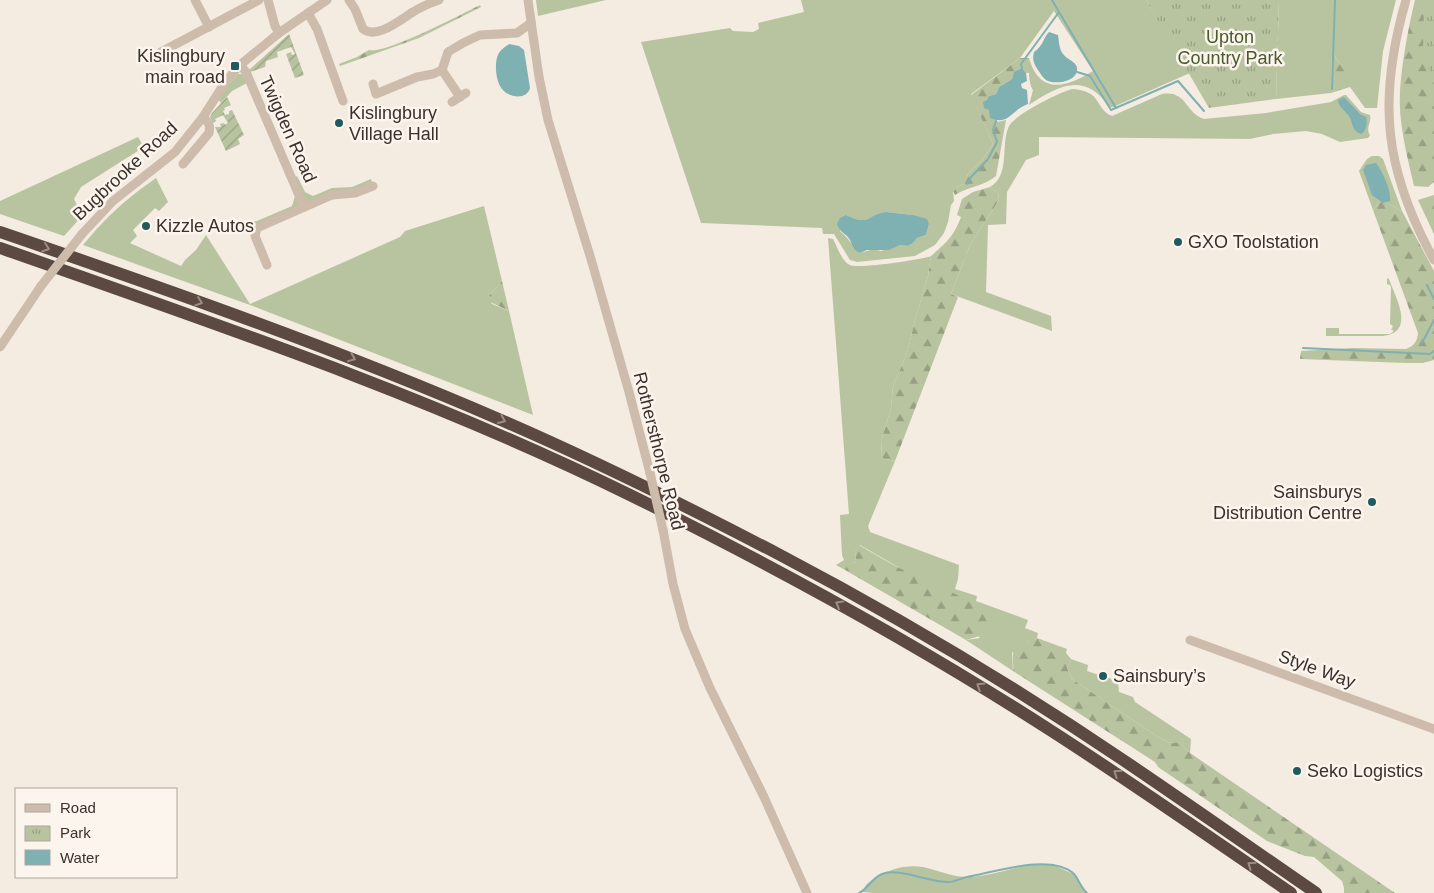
<svg xmlns="http://www.w3.org/2000/svg" width="1434" height="893" font-family="Arial,sans-serif">
<style>
.grass{fill:#b8c4a0;fill-rule:evenodd}
.forest{fill:url(#forest-firs)}
.park{fill:url(#park-tufts)}
.garden{fill:url(#garden-furrows)}
.water{fill:#7fb0b2}
.lines{fill:none;stroke-linecap:round;stroke-linejoin:round}
.stream{stroke:#7fb0b2;stroke-width:2}
.minor{stroke:#cdbbac;stroke-width:9}
.highway{stroke:#5c4a42;stroke-width:12}
.minor-bridge{stroke:#cdbbac;stroke-width:9}
.oneway{stroke:#9c8e87}
.poi-dot{fill:#1f5a5e;stroke:#fbf5ee;stroke-width:2}
.labels{text-anchor:middle;stroke-width:5;stroke-linejoin:round;paint-order:stroke}
.park-label{font-size:18px;fill:#4a5a2e;stroke:#fbf5ee}
.poi-label{font-size:18px;fill:#3b302b;stroke:#fbf5ee;text-anchor:start}
.street-label{font-size:18px;fill:#3b302b;stroke:#fbf5ee}
</style>
<defs>
<pattern id="forest-firs" width="22" height="20" patternUnits="userSpaceOnUse" patternTransform="scale(1.25)"><rect width="22" height="20" fill="#b8c4a0"/><path d="M5 1l3.5 6h-7zM16 11l3.5 6h-7z" fill="#97a083"/></pattern>
<pattern id="park-tufts" width="24" height="20" patternUnits="userSpaceOnUse" patternTransform="scale(1.25)"><rect width="24" height="20" fill="#b8c4a0"/><path d="M3 7l-1-3M5 7V3M7 7l1-3M15 17l-1-3M17 17v-4M19 17l1-3" fill="none" stroke="#97a083"/></pattern>
<pattern id="garden-furrows" width="10" height="10" patternUnits="userSpaceOnUse" patternTransform="scale(1.25)"><rect width="10" height="10" fill="#b8c4a0"/><path d="M-1 1l2-2M0 10L10 0M9 11l2-2" fill="none" stroke="#97a083"/></pattern>
</defs>
<rect width="100%" height="100%" fill="#f4ebe1"/>
<g class="grass">
<polygon points="536,0 606,0 538,16"/>
<path d="M801 0H1146L1190 73 1113 107H1109C1085 71 1058 86 1029 105L1033 90C1028 83 1029 68 1029 58 1040 96 1067 87 1093 71L1054 11 1020 58 971 94 993 144 983 159 968 174 964 184 957 187 953 191 954 201 951 205 948 222 944 233 935 245 915 256 857 262 850 260 834 234H823L822 228 701 223 641 42 730 28 733 31 753 32 759 29 758 23 804 12ZM886 212 913 215 929 224 926 235 917 238 913 243 908 246 900 245 881 251 874 249 860 253C852 246 849 238 840 231L846 215C872 227 866 214 886 212Z"/>
<path d="M1279 0H1396L1383 51 1377 108H1365L1350 87C1350 75 1341 66 1335 56L1332 55 1331 93 1276 99Z"/>
<polygon points="238,74 242,74 247,83 232,91 221,103 218,99 223,91"/>
<path d="M1072 89C1103 91 1094 108 1112 116L1162 94C1187 90 1185 113 1204 119L1266 113 1331 102 1344 95H1346L1361 112 1370 115C1372 123 1365 127 1370 135L1368 138 1340 142 1322 134 1306 131 1273 134 1250 139 1039 137V155L1026 160 1007 192 1006 224 988 225 986 292 1051 316 1052 331 951 294 970 245 999 200 998 193 990 187C1011 175 1000 145 1009 126 1016 114 1058 93 1072 89Z"/>
<polygon points="138,137 144,147 81,187 74,199 82,216 64,236 0,214 0,201"/>
<polygon points="1372,156 1379,156 1383,159 1402,211 1381,200 1373,210 1359,171 1367,159"/>
<polygon points="297,176 305,192 313,196 332,188 352,187 371,179 373,186 338,193 255,231 246,227 243,222 257,221 292,206 295,196 293,180"/>
<path d="M156 178 168 202 159 211 155 208 133 230 137 236 130 243 181 266 185 260 196 250 206 235 250 304 400 237 405 231 484 206 502 281 488 297 492 304 509 311 533 415 250 305 83 245C107 216 126 199 156 178Z"/>
<path d="M828 238 833 239C837 246 842 262 850 265 858 269 920 260 931 256L928 276 915 320 907 353 893 386 891 408 882 438 881 458 895 461 868 526 870 532 959 565 958 579 955 589 977 596 976 601 1028 620 1025 628 1038 633 1037 638 1027 641 1012 653 1013 671 966 640 980 638 922 579 903 570 860 545 855 551 856 562 848 565 845 570 836 565 844 560 842 555 840 515 849 514Z"/>
<path d="M1387 278 1389 279C1396 299 1416 332 1383 336H1326V328H1339V334H1390L1393 332V330H1391L1393 326 1390 324 1391 287 1390 285 1387 284Z"/>
<polygon points="1071,659 1088,665 1087,671 1118,681 1119,692 1133,697 1135,702 1191,739 1190,753 1179,742 1170,743 1158,737 1072,679 1067,668"/>
<path d="M1041 864 1054 865 1073 874 1087 893H872L863 892C864 885 870 881 875 878 889 869 907 864 923 867 937 870 950 876 965 877 988 878 1017 865 1041 864Z"/>
</g>
<g class="forest">
<path d="M1415 0H1434V182L1428 187 1414 186C1407 155 1398 122 1400 91 1402 61 1408 29 1415 0Z"/>
<path d="M480 5 481 7 419 38 340 66 339 64 357 57 369 50C384 55 462 14 480 5Z"/>
<path d="M1332 55 1335 56C1341 67 1351 74 1350 87L1331 93Z"/>
<path d="M1020 58H1029V73H1026L1022 68 1014 73 1012 79 999 87 996 94 989 96V110L998 122 1006 120 996 176C985 186 967 187 955 195L953 191 957 187 964 184 968 174 983 159 993 144 971 95Z"/>
<path d="M990 187 998 193 999 200 970 245 951 294 958 297 895 461 881 458 882 438 891 408 893 386 907 353 915 320 928 276 931 256C946 243 954 236 961 217L957 215 962 199 973 192Z"/>
<polygon points="1434,195 1434,234 1418,200"/>
<path d="M1381 200 1402 211 1434 271V360L1423 363H1406L1300 359 1301 351 1353 348 1406 349C1414 346 1417 342 1418 333L1373 210Z"/>
<polygon points="502,281 509,311 488,301 488,297"/>
<path d="M859 545C875 554 890 564 906 571 937 586 972 597 995 623L990 633 966 640 845 570 847 565 856 562 855 551Z"/>
<path d="M1037 638 1067 649 1066 653 1071 659 1067 668 1072 679 1158 737 1170 743 1179 742 1190 753 1395 893H1344V888L1342 881 1314 857 1305 856 1267 841 1158 767 1155 762 1013 671C1014 666 1012 659 1013 654 1014 644 1028 640 1037 638Z"/>
</g>
<g class="park">
<polygon points="1146,0 1279,0 1276,99 1209,108"/>
<polygon points="1424,0 1434,0 1434,85 1423,53"/>
</g>
<g class="garden">
<polygon points="289,34 304,75 295,78 286,54 291,52 292,55 295,54 291,47 277,52 278,57 266,61 265,67 250,72 249,70"/>
<polygon points="227,97 231,105 224,108 225,110 223,111 225,115 229,114 229,111 232,110 244,135 238,139 240,144 226,151 215,127 221,127 220,124 224,123 225,125 228,123 223,115 215,119 216,121 213,123 210,117 212,113"/>
</g>
<g class="water">
<path d="M1049 32 1058 35C1059 41 1059 49 1063 54 1067 60 1079 62 1077 71 1075 82 1054 85 1046 80 1042 77 1041 74 1038 70 1034 64 1032 60 1034 52 1044 45 1043 38 1049 32Z"/>
<path d="M509 44 519 46 524 50 530 88C527 100 509 98 502 89 496 82 494 64 498 55 500 50 505 47 509 44Z"/>
<path d="M1022 68 1026 73 1027 81 1021 84 1022 88 1027 90 1028 104C1011 110 1009 126 990 118L989 110 984 108 983 102 987 100 989 96 996 94 999 87 1012 79 1014 72Z"/>
<path d="M1344 97 1360 114 1366 117C1368 122 1366 132 1361 134 1350 130 1354 121 1347 114 1343 108 1339 108 1338 100Z"/>
<path d="M1376 163C1383 172 1391 190 1390 201L1383 203 1372 195 1363 170 1366 165Z"/>
<path d="M886 212 913 215 927 219 929 224 926 235 917 238 913 243 908 246 900 245 889 250H867L860 253C853 250 853 246 850 240 846 233 840 233 837 224L840 218 846 215C872 227 866 214 886 212Z"/>
</g>
<g class="lines">
<g class="stream">
<polyline points="1059,12 1116,108"/>
<polyline points="1022,68 1021,64 1059,12 1052,0"/>
<polyline points="1077,72 1090,76 1111,110 1178,81 1204,111"/>
<polyline points="1332,89 1335,0"/>
<polyline points="967,184 971,177 988,159 997,142 993,130 996,121"/>
<polyline points="1427,285 1434,299"/>
<polyline points="1422,343 1434,320"/>
<polyline points="1303,348 1430,354 1434,351"/>
<path d="M859 893C868 889 872 878 882 874 897 867 932 883 949 882 955 882 961 878 967 877 995 872 1051 853 1074 874 1079 880 1081 888 1087 893"/>
</g>
<g class="minor">
<polyline points="195,0 209,27"/>
<polyline points="268,0 275,26 279,33"/>
<path d="M349 0 355 9 363 29C377 40 401 19 413 12 421 7 430 3 439 0"/>
<polyline points="528,0 539,77 548,120 591,259 629,392 650,473"/>
<path d="M1406 0C1377 100 1384 169 1434 260"/>
<polyline points="308,13 317,29 343,101"/>
<polyline points="161,52 259,0"/>
<polyline points="240,65 246,72 304,207"/>
<polyline points="442,70 460,97"/>
<polyline points="373,84 376,94 417,77 433,74 442,70 448,52 463,43 480,35 517,33 531,23"/>
<polyline points="452,102 466,93"/>
<path d="M183 164 209 133C211 125 208 122 203 117"/>
<polyline points="82,234 113,201 175,152 203,117 226,81 240,65 279,33 327,0"/>
<polyline points="267,265 255,236 257,228 332,195 355,193 373,186"/>
<polyline points="0,347 41,286"/>
<polyline points="663,530 673,584 685,629 710,688 764,797 807,893"/>
<polyline points="1190,640 1434,729"/>
</g>
<g class="highway">
<path d="M0 232C169 290 337 349 501 420 596 461 690 508 782 556 902 619 1020 690 1132 766 1194 808 1255 851 1316 893"/>
<path d="M0 248C213 323 427 395 630 495 774 566 915 643 1050 730 1131 782 1211 838 1291 893"/>
</g>
<g class="minor-bridge">
<polyline points="41,286 82,234"/>
<polyline points="650,473 663,530"/>
</g>
</g>
<defs><path id="oneway-chevron" d="M-2-3.5L2.5 0L-2 3.5" fill="none" stroke-width="1.6" stroke-linecap="round" stroke-linejoin="round" transform="scale(1.25)"/></defs>
<g class="oneway">
<use href="#oneway-chevron" transform="translate(46 248) rotate(19)"/>
<use href="#oneway-chevron" transform="translate(199 302) rotate(19)"/>
<use href="#oneway-chevron" transform="translate(352 358) rotate(22)"/>
<use href="#oneway-chevron" transform="translate(502 420) rotate(24)"/>
<use href="#oneway-chevron" transform="translate(839 604) rotate(-150)"/>
<use href="#oneway-chevron" transform="translate(980 686) rotate(-148)"/>
<use href="#oneway-chevron" transform="translate(1117 773) rotate(-146)"/>
<use href="#oneway-chevron" transform="translate(1251 865) rotate(-145)"/>
</g>
<g class="poi-dot">
<rect x="230" y="61" width="10" height="10" rx="2.5"/>
<circle cx="339" cy="123" r="5"/>
<circle cx="146" cy="226" r="5"/>
<circle cx="1178" cy="242" r="5"/>
<circle cx="1372" cy="502" r="5"/>
<circle cx="1103" cy="676" r="5"/>
<circle cx="1297" cy="771" r="5"/>
</g>
<g class="labels">
<g class="park-label">
<text x="1230" y="43">Upton<tspan x="1230" dy="21">Country Park</tspan></text>
</g>
<g class="poi-label">
<text x="225" y="62" text-anchor="end">Kislingbury<tspan x="225" dy="21">main road</tspan></text>
<text x="349" y="119">Kislingbury<tspan x="349" dy="21">Village Hall</tspan></text>
<text x="156" y="232">Kizzle Autos</text>
<text x="1188" y="248">GXO Toolstation</text>
<text x="1362" y="498" text-anchor="end">Sainsburys<tspan x="1362" dy="21">Distribution Centre</tspan></text>
<text x="1113" y="682">Sainsbury’s</text>
<text x="1307" y="777">Seko Logistics</text>
</g>
<g class="street-label">
<text transform="translate(288 129) rotate(66)" y="6">Twigden Road</text>
<text transform="translate(125 171) rotate(-43)" y="6">Bugbrooke Road</text>
<text transform="translate(659 451) rotate(76)" y="6">Rothersthorpe Road</text>
<text transform="translate(1317 669) rotate(20)" y="6">Style Way</text>
</g>
</g>
<rect x="15" y="788" width="162" height="90" fill="#fbf5ee" stroke="#aea6a0"/>
<rect x="25" y="804" width="25" height="8" fill="#cdbbac" stroke="#aea6a0"/>
<text x="60" y="813" font-size="15" fill="#3b302b">Road</text>
<rect x="25" y="826" width="25" height="15" fill="url(#park-tufts)" stroke="#aea6a0"/>
<text x="60" y="838" font-size="15" fill="#3b302b">Park</text>
<rect x="25" y="850" width="25" height="15" fill="#7fb0b2" stroke="#aea6a0"/>
<text x="60" y="863" font-size="15" fill="#3b302b">Water</text>
</svg>
